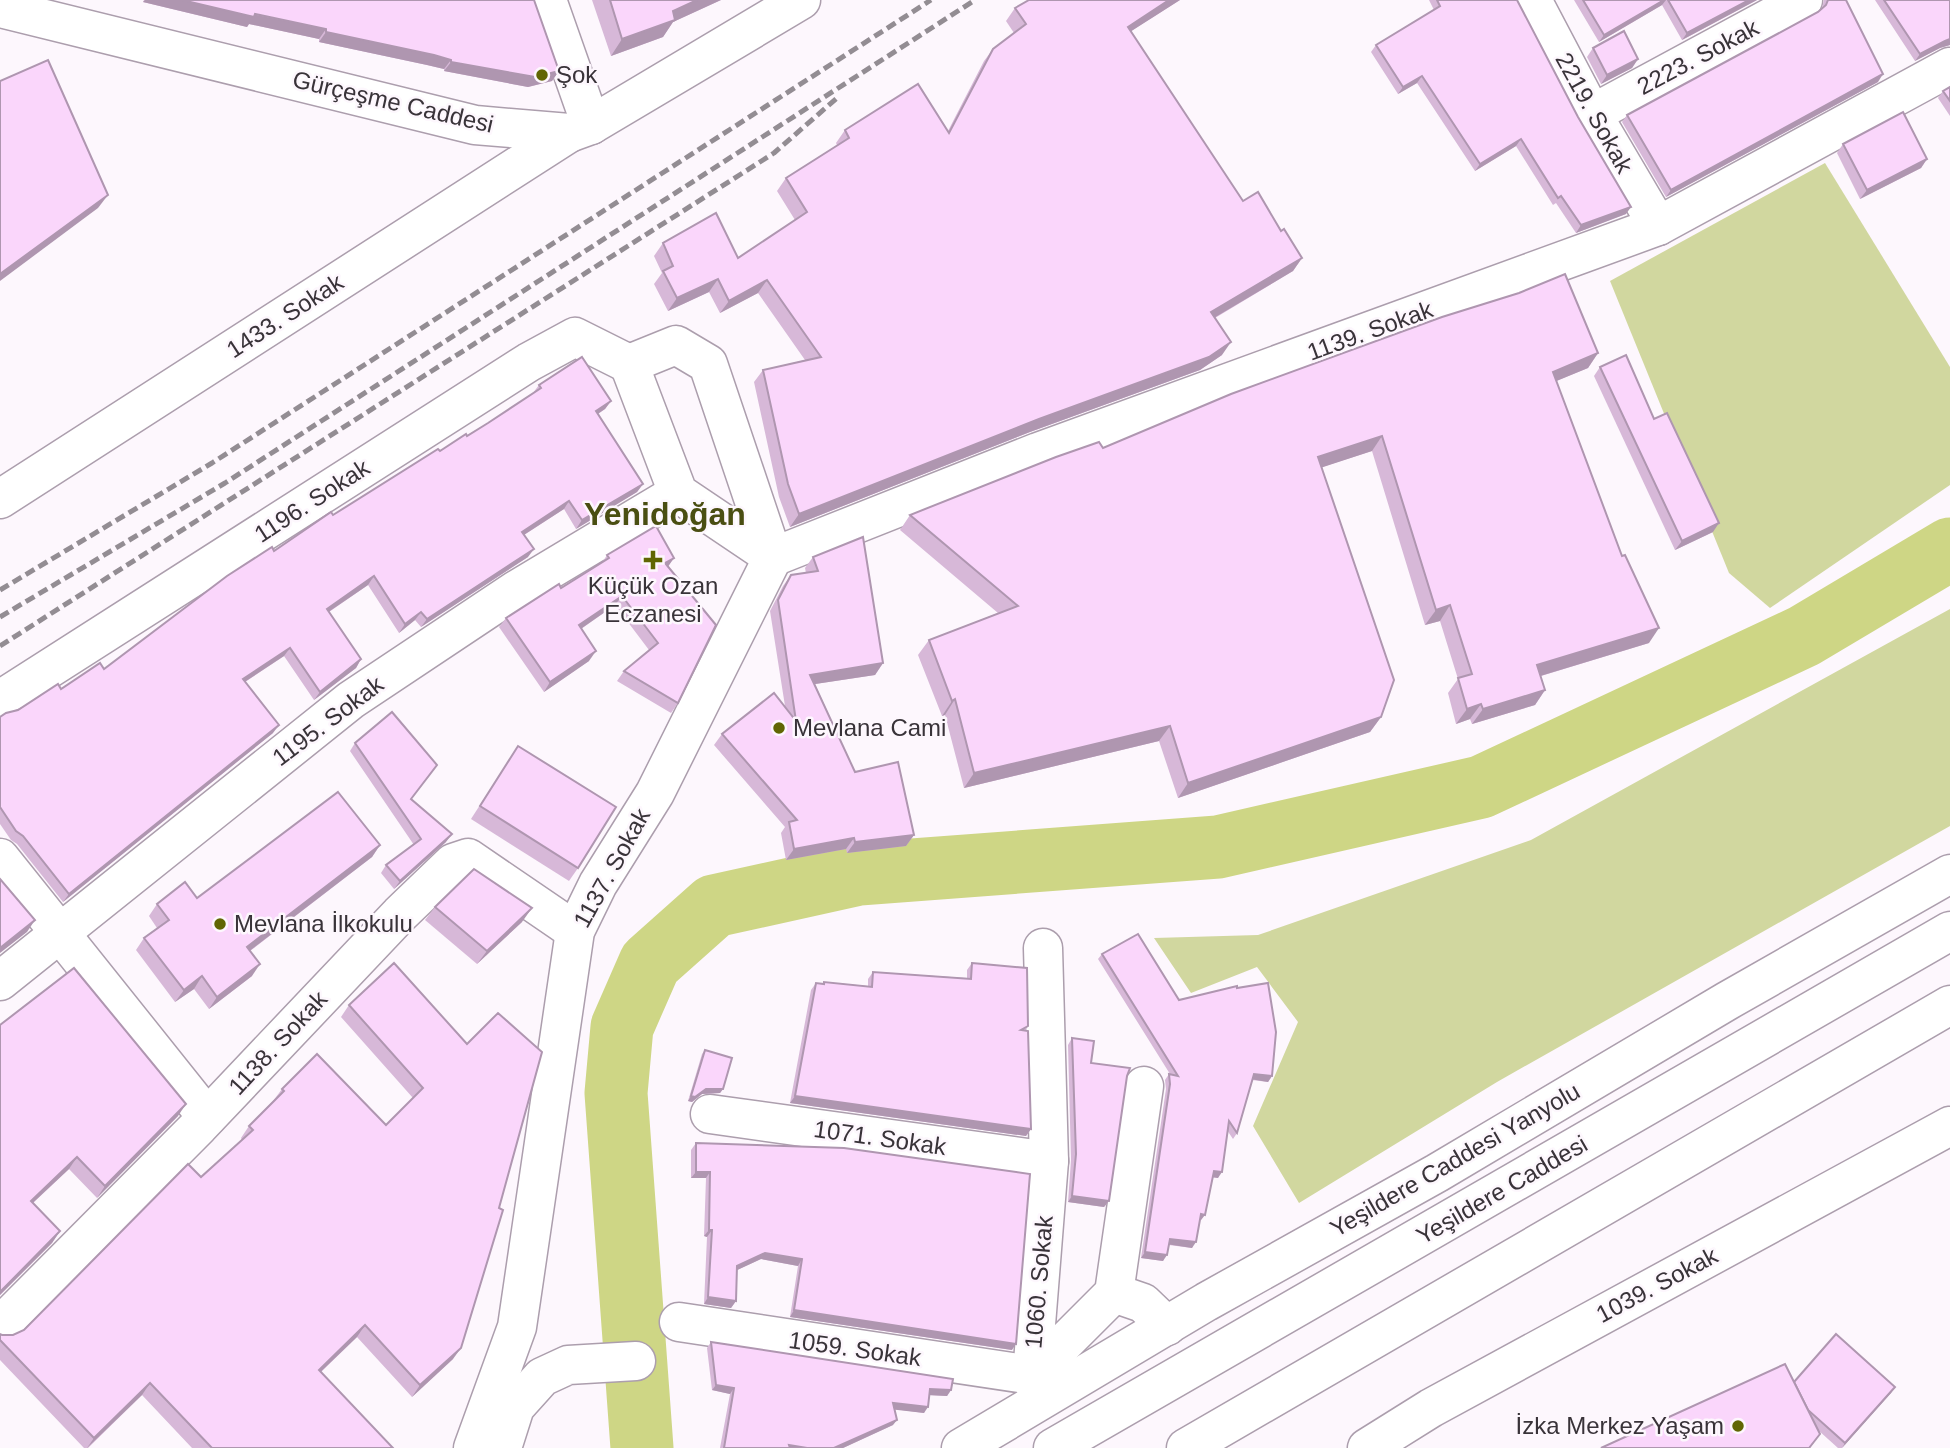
<svg xmlns="http://www.w3.org/2000/svg" width="1950" height="1448" font-family="Arial,sans-serif">
<style>
.green{fill:#d1d79f}
.lines{fill:none;stroke-linecap:round;stroke-linejoin:round}
.river{stroke:#ced685;stroke-width:63}
.minor-casing{stroke:#ac9ead;stroke-width:41}
.major-casing{stroke:#ac9ead;stroke-width:41}
.highway-casing{stroke:#ac9ead;stroke-width:41}
.minor{stroke:#fff;stroke-width:38}
.major{stroke:#fff;stroke-width:38}
.highway{stroke:#fff;stroke-width:38}
.rail{stroke:#938d93;stroke-width:5;stroke-dasharray:10 5;stroke-linecap:butt}
.wall{fill:#d7b8d8}
.shaded-wall{fill:#af96b0}
.building{fill:#fad6fb;stroke:#af96b0;stroke-width:2}
.poi-dot{fill:#616603;stroke:#fdf7fd;stroke-width:2.5}
.labels{text-anchor:middle;stroke-width:5;stroke-linejoin:round;paint-order:stroke}
.street-label{font-size:24px;fill:#393339;stroke:#fdf7fd}
.poi-label{font-size:24px;fill:#393339;stroke:#fdf7fd;text-anchor:start}
.district-label{font-size:32px;font-weight:bold;fill:#4a4e12;stroke:#fdf7fd}
</style>
<rect width="100%" height="100%" fill="#fdf7fd"/>
<g class="green">
<polygon points="1825,163 1950,367 1950,485 1770,608 1729,573 1610,281"/>
<polygon points="1950,609 1950,826 1497,1082 1299,1203 1253,1126 1298,1022 1257,967 1191,993 1154,938 1258,935 1531,840"/>
</g>
<g class="lines">
<polyline class="river" points="642,1448 616,1093 622,1027 650,963 714,906 859,874 1218,847 1481,787 1804,636 1950,549"/>
<defs>
<g id="minor">
<polyline points="547,0 591,125"/>
<polyline points="1532,0 1592,114 1658,226"/>
<polyline points="1592,114 1803,0"/>
<polyline points="629,364 676,345 708,364 773,557 1038,452 1658,226 1950,67"/>
<polyline points="0,499 569,133"/>
<polyline points="0,700 529,362 575,337 629,364"/>
<polyline points="0,858 207,1117"/>
<polyline points="0,981 351,700 516,590 678,493"/>
<polyline points="710,1114 1049,1161"/>
<polyline points="1114,1293 1143,1303 1167,1326"/>
<polyline points="679,1322 1032,1375"/>
<polyline points="0,1326 199,1126 400,914 453,863 468,858 575,931"/>
<polyline points="1032,1375 1049,1161 1043,948"/>
<polyline points="1032,1375 1114,1293 1144,1086"/>
<polyline points="473,1448 517,1327 575,931 598,884 655,793 773,557 678,493 629,364"/>
<polyline points="502,1448 515,1407 542,1377 568,1365 636,1361"/>
<polyline points="1367,1448 1431,1408 1950,1126"/>
</g>
<g id="major">
<polyline points="0,8 475,125 569,133 591,125 801,0"/>
<polyline points="961,1448 1206,1302 1437,1173 1727,1001 1950,874"/>
</g>
<g id="highway">
<polyline points="1053,1448 1950,931"/>
<polyline points="1186,1448 1950,1005"/>
</g>
</defs>
<use href="#minor" class="minor-casing"/>
<use href="#major" class="major-casing"/>
<use href="#highway" class="highway-casing"/>
<use href="#minor" class="minor"/>
<use href="#major" class="major"/>
<use href="#highway" class="highway"/>
<g class="rail">
<polyline points="0,590 212,463 931,0"/>
<polyline points="0,617 225,483 975,0"/>
<polyline points="0,646 774,153 837,98"/>
</g>
</g>
<g class="wall">
<polygon points="144,0 534,0 559,71 552,81 528,87 444,71 444,69 427,65 319,42 319,39 249,24 247,27 143,2"/>
<polygon points="592,0 721,0 673,22 663,37 611,56"/>
<polygon points="1180,0 1131,31 1243,201 1281,231 1302,258 1293,271 1215,318 1222,355 1200,370 1030,432 790,527 779,497 754,382 763,370 805,360 758,293 720,313 709,292 668,311 654,284 662,273 654,256 663,243 738,258 795,220 777,191 786,178 837,145 836,143 845,130 948,131 984,61 993,49 1014,33 1006,21 1015,8"/>
<polygon points="1429,0 1517,0 1626,214 1576,233 1556,203 1553,205 1516,146 1475,171 1417,83 1398,94 1371,52 1376,45 1434,10"/>
<polygon points="1574,0 1757,0 1682,40 1662,5 1599,42"/>
<polygon points="1824,0 1846,0 1878,82 1666,197 1622,122 1627,115 1818,12 1822,8"/>
<polygon points="1875,0 1950,0 1950,45 1940,48 1915,61"/>
<polygon points="1593,48 1638,59 1632,68 1601,84 1587,57"/>
<polygon points="1950,87 1950,116 1938,98 1943,91"/>
<polygon points="1843,144 1927,159 1921,168 1860,199 1837,153"/>
<polygon points="1598,353 1588,368 1556,381 1649,643 1541,676 1545,690 1535,705 1472,724 1470,719 1456,724 1448,693 1458,679 1440,621 1425,625 1372,451 1322,467 1381,717 1370,732 1178,798 1159,741 964,788 945,715 942,716 918,655 929,640 998,613 900,530 910,515 1103,448"/>
<polygon points="1600,367 1654,419 1713,532 1675,550 1594,376"/>
<polygon points="539,385 611,401 605,409 598,414 643,484 637,492 576,529 564,509 524,535 528,557 421,627 415,620 399,633 368,585 329,612 361,659 356,668 314,700 284,656 245,682 273,733 63,902 17,844 11,840 0,824 0,717 104,669 274,551 440,451 488,423 533,393"/>
<polygon points="607,555 674,558 668,566 678,703 671,713 617,681 624,671 649,650 615,605 581,629 589,661 544,692 499,627 506,618 561,588 602,563"/>
<polygon points="813,557 883,663 875,675 815,684 855,772 914,835 906,846 847,853 846,849 786,860 781,833 785,827 714,745 722,734 785,706 770,611 783,586 791,575 806,573 805,568"/>
<polygon points="355,743 411,800 446,842 394,889 381,873 386,865 414,845 350,751"/>
<polygon points="518,746 578,868 569,881 471,819"/>
<polygon points="380,845 372,857 250,951 252,976 209,1009 194,989 175,1002 136,950 144,938 157,928 149,916 157,904 197,898"/>
<polygon points="435,907 522,922 477,964 425,920"/>
<polygon points="1102,954 1179,1000 1272,1076 1268,1082 1252,1080 1237,1133 1233,1139 1227,1130 1218,1178 1213,1177 1201,1220 1200,1220 1192,1248 1169,1245 1163,1261 1141,1258 1166,1089 1165,1080 1169,1074 1170,1074 1098,959"/>
<polygon points="972,963 1028,1026 1025,1031 1031,1129 1026,1136 790,1103 811,990 816,983 823,984 824,982 868,986 868,979 873,972 967,978 967,970"/>
<polygon points="349,1005 467,1044 453,1359 412,1397 357,1337 321,1372 393,1448 192,1448 142,1395 88,1448 84,1448 0,1360 0,1334 2,1335 13,1335 24,1330 201,1177 242,1140 241,1138 249,1126 273,1101 282,1089 386,1125 413,1098 341,1017"/>
<polygon points="0,1025 178,1116 97,1198 69,1169 33,1203 60,1231 52,1243 0,1295"/>
<polygon points="1072,1038 1091,1063 1127,1076 1109,1201 1104,1207 1068,1202 1071,1160 1068,1045"/>
<polygon points="705,1050 723,1089 720,1093 702,1094 692,1102 688,1101 702,1054"/>
<polygon points="696,1143 1012,1350 790,1317 798,1266 761,1259 737,1270 736,1301 731,1308 704,1304 707,1237 704,1236 706,1178 691,1178 691,1150"/>
<polygon points="711,1342 951,1390 947,1396 930,1395 924,1413 894,1409 893,1425 843,1448 720,1448 730,1394 712,1390 707,1348"/>
<polygon points="1794,1382 1895,1387 1842,1448 1838,1448 1818,1430 1820,1434 1810,1448 1601,1448"/>
</g>
<g class="shaded-wall">
<polygon points="145,0 182,0 326,29 319,39 249,24 247,27 143,2"/>
<polygon points="697,0 721,0 673,22 663,37 611,56 622,39 673,11"/>
<polygon points="1169,0 1180,0 1119,39 1128,27"/>
<polygon points="1664,0 1666,0 1662,5 1599,42 1604,35"/>
<polygon points="1749,0 1757,0 1682,40 1687,33"/>
<polygon points="326,32 434,55 451,60 444,69 427,65 319,42"/>
<polygon points="1950,39 1950,45 1940,48 1915,61 1920,54 1945,41"/>
<polygon points="1638,59 1632,68 1601,84 1607,75"/>
<polygon points="451,62 559,71 552,81 528,87 444,71"/>
<polygon points="1883,74 1878,82 1666,197 1671,190"/>
<polygon points="1422,76 1417,83 1398,94 1403,87"/>
<polygon points="1521,139 1516,146 1475,171 1480,164"/>
<polygon points="1927,159 1921,168 1860,199 1867,190"/>
<polygon points="108,195 98,208 0,281 0,274"/>
<polygon points="1631,207 1626,214 1576,233 1581,225"/>
<polygon points="1302,258 1293,271 1202,325 1211,312"/>
<polygon points="718,279 709,292 668,311 677,298"/>
<polygon points="767,280 758,293 720,313 729,301"/>
<polygon points="1231,342 1222,355 1200,370 1030,432 790,527 799,514"/>
<polygon points="1598,353 1588,368 1542,387 1553,372"/>
<polygon points="611,401 605,409 590,419 596,411"/>
<polygon points="1382,436 1372,451 1308,472 1318,457"/>
<polygon points="643,484 637,492 576,529 582,520"/>
<polygon points="569,501 564,509 516,540 522,532"/>
<polygon points="1719,523 1713,532 1675,550 1682,541"/>
<polygon points="534,549 528,557 421,627 427,619"/>
<polygon points="674,558 667,568 665,563"/>
<polygon points="374,576 368,585 321,617 327,609"/>
<polygon points="622,596 615,605 572,635 579,625"/>
<polygon points="1450,605 1440,621 1425,625 1436,610"/>
<polygon points="421,612 415,620 399,633 405,624"/>
<polygon points="1659,628 1649,643 1527,680 1537,665"/>
<polygon points="290,648 284,656 237,687 243,679"/>
<polygon points="596,651 589,661 544,692 550,682"/>
<polygon points="361,659 356,668 314,700 320,692"/>
<polygon points="883,663 875,675 802,686 810,675"/>
<polygon points="1545,690 1535,705 1472,724 1483,709"/>
<polygon points="955,699 945,715 942,716 952,701"/>
<polygon points="1481,704 1470,719 1456,724 1467,709"/>
<polygon points="1381,717 1370,732 1178,798 1188,783"/>
<polygon points="279,725 273,733 63,902 69,894"/>
<polygon points="1170,726 1159,741 964,788 974,773"/>
<polygon points="452,834 446,842 394,889 400,881"/>
<polygon points="914,835 906,846 847,853 855,842"/>
<polygon points="854,838 846,849 786,860 794,849"/>
<polygon points="380,845 372,857 239,959 247,947"/>
<polygon points="532,908 522,922 477,964 487,951"/>
<polygon points="35,920 27,932 0,953 0,948"/>
<polygon points="260,964 252,976 209,1009 217,997"/>
<polygon points="202,976 194,989 175,1002 184,990"/>
<polygon points="1254,1074 1272,1076 1268,1082 1250,1079"/>
<polygon points="706,1089 723,1089 720,1093 702,1094 692,1102 688,1101 691,1096"/>
<polygon points="795,1096 1031,1129 1026,1136 790,1103"/>
<polygon points="186,1104 178,1116 97,1198 105,1186"/>
<polygon points="77,1157 69,1169 23,1212 31,1201"/>
<polygon points="1214,1171 1222,1172 1218,1178 1210,1177"/>
<polygon points="696,1172 710,1172 706,1178 691,1178"/>
<polygon points="1072,1196 1109,1201 1104,1207 1068,1202"/>
<polygon points="1201,1214 1205,1215 1201,1220 1197,1219"/>
<polygon points="709,1230 712,1230 707,1237 704,1236"/>
<polygon points="60,1231 52,1243 0,1295 0,1292"/>
<polygon points="1170,1239 1196,1242 1192,1248 1166,1244"/>
<polygon points="1145,1252 1167,1255 1163,1261 1141,1258"/>
<polygon points="765,1253 802,1259 798,1266 761,1259 733,1272 737,1266"/>
<polygon points="708,1297 736,1301 731,1308 704,1304"/>
<polygon points="794,1310 1016,1344 1012,1350 790,1317"/>
<polygon points="365,1325 357,1337 310,1382 319,1370"/>
<polygon points="461,1348 453,1359 412,1397 420,1385"/>
<polygon points="150,1383 142,1395 87,1448 94,1438"/>
<polygon points="716,1385 734,1388 730,1394 712,1390"/>
<polygon points="1895,1387 1891,1393 1842,1448 1845,1443"/>
<polygon points="930,1389 951,1390 947,1396 926,1395"/>
<polygon points="893,1403 928,1407 924,1413 889,1409"/>
<polygon points="897,1420 893,1425 843,1448 834,1448"/>
<polygon points="789,1445 807,1448 786,1448"/>
</g>
<g class="building">
<polygon points="182,0 534,0 559,71 535,77 451,62 451,60 434,55 326,32 326,29 255,14 254,17"/>
<polygon points="610,0 697,0 673,11 675,20 622,39"/>
<polygon points="1029,0 1169,0 1128,27 1243,201 1258,192 1281,231 1284,229 1302,258 1211,312 1231,342 1209,357 1039,419 799,514 788,484 763,370 821,357 767,280 729,301 718,279 677,298 663,271 673,266 663,243 716,213 738,258 807,212 786,178 849,138 845,130 918,84 949,133 993,49 1026,24 1015,8"/>
<polygon points="1437,0 1517,0 1578,117 1631,207 1581,225 1561,196 1558,198 1521,139 1480,164 1422,76 1403,87 1376,45 1440,6"/>
<polygon points="1583,0 1664,0 1604,35"/>
<polygon points="1668,0 1749,0 1687,33"/>
<polygon points="1828,0 1846,0 1883,74 1671,190 1627,115 1818,12 1826,5"/>
<polygon points="1884,0 1950,0 1950,39 1945,41 1920,54"/>
<polygon points="1624,31 1638,59 1607,75 1593,48"/>
<polygon points="48,60 108,195 0,274 0,81"/>
<polygon points="1950,87 1950,101 1943,91"/>
<polygon points="1903,112 1927,159 1867,190 1843,144"/>
<polygon points="1565,274 1598,353 1553,372 1622,556 1625,555 1659,628 1537,665 1545,690 1483,709 1481,704 1467,709 1458,678 1472,674 1450,605 1436,610 1382,436 1318,457 1394,680 1381,717 1188,783 1170,726 974,773 955,699 952,701 929,640 1018,606 910,515 1056,457 1099,442 1103,448 1231,394 1442,317 1519,293"/>
<polygon points="1626,355 1654,419 1667,413 1719,523 1682,541 1600,367"/>
<polygon points="582,357 611,401 596,411 643,484 582,520 569,501 522,532 534,549 427,619 421,612 405,624 374,576 327,609 361,659 320,692 290,648 243,679 279,725 69,894 23,836 16,831 0,807 0,717 6,713 18,710 58,684 61,689 100,663 104,669 227,576 272,547 274,551 331,512 333,515 438,449 440,451 466,434 467,436 488,423 541,388 539,385"/>
<polygon points="656,526 674,558 665,563 716,625 678,703 624,671 658,643 622,596 579,625 596,651 550,682 506,618 559,584 561,588 609,558 607,555"/>
<polygon points="863,537 883,663 810,675 855,772 898,762 914,835 855,842 854,838 794,849 789,822 797,820 722,734 774,693 796,721 778,600 791,575 818,571 813,557"/>
<polygon points="392,712 437,765 411,799 452,834 400,881 386,865 421,839 355,743"/>
<polygon points="518,746 616,807 578,868 480,806"/>
<polygon points="338,792 380,845 247,947 260,964 217,997 202,976 184,990 144,938 169,920 157,904 185,882 197,898"/>
<polygon points="474,869 532,908 487,951 435,907"/>
<polygon points="0,879 35,920 0,948"/>
<polygon points="1138,934 1179,1000 1237,986 1237,988 1268,983 1276,1032 1272,1076 1254,1074 1237,1133 1229,1121 1222,1172 1214,1171 1205,1215 1201,1214 1196,1242 1170,1239 1167,1255 1145,1252 1170,1084 1169,1074 1178,1076 1102,954"/>
<polygon points="394,963 467,1044 498,1013 542,1052 499,1208 503,1210 461,1348 420,1385 365,1325 319,1370 393,1448 212,1448 150,1383 94,1438 0,1340 0,1334 2,1335 13,1335 24,1330 188,1164 201,1177 253,1130 249,1126 284,1091 282,1089 317,1054 386,1125 423,1088 349,1005"/>
<polygon points="972,963 1027,968 1028,1026 1021,1030 1028,1031 1031,1129 795,1096 816,983 824,984 824,982 872,987 873,972 971,979"/>
<polygon points="74,968 186,1104 105,1186 77,1157 31,1201 60,1231 0,1292 0,1025"/>
<polygon points="1072,1038 1094,1041 1091,1063 1130,1068 1127,1076 1109,1201 1072,1196 1076,1154"/>
<polygon points="705,1050 732,1058 723,1089 706,1089 695,1097 691,1096"/>
<polygon points="696,1143 844,1148 1030,1174 1016,1344 794,1310 802,1259 765,1253 737,1266 736,1301 708,1297 712,1230 709,1230 710,1172 696,1172"/>
<polygon points="1836,1334 1895,1387 1845,1443 1808,1410 1794,1382"/>
<polygon points="711,1342 953,1379 951,1390 930,1389 928,1407 893,1403 897,1420 834,1448 807,1448 789,1445 790,1448 724,1448 734,1388 716,1385"/>
<polygon points="1785,1364 1820,1434 1809,1448 1601,1448"/>
</g>
<g class="poi-dot">
<circle cx="542" cy="75" r="7"/>
<path d="M649.5 549.5h7v7h7v7h-7v7h-7v-7h-7v-7h7z"/>
<circle cx="779" cy="728" r="7"/>
<circle cx="220" cy="924" r="7"/>
<circle cx="1738" cy="1426" r="7"/>
</g>
<g class="labels">
<g class="street-label">
<text transform="translate(1698 57) rotate(-28)" y="8">2223. Sokak</text>
<text transform="translate(393 102) rotate(13)" y="8">Gürçeşme Caddesi</text>
<text transform="translate(1594 113) rotate(61)" y="8">2219. Sokak</text>
<text transform="translate(285 316) rotate(-33)" y="8">1433. Sokak</text>
<text transform="translate(1370 331) rotate(-20)" y="8">1139. Sokak</text>
<text transform="translate(312 501) rotate(-33)" y="8">1196. Sokak</text>
<text transform="translate(328 721) rotate(-37)" y="8">1195. Sokak</text>
<text transform="translate(612 868) rotate(-61)" y="8">1137. Sokak</text>
<text transform="translate(278 1043) rotate(-47)" y="8">1138. Sokak</text>
<text transform="translate(880 1138) rotate(8)" y="8">1071. Sokak</text>
<text transform="translate(1455 1160) rotate(-30)" y="8">Yeşildere Caddesi Yanyolu</text>
<text transform="translate(1502 1190) rotate(-30)" y="8">Yeşildere Caddesi</text>
<text transform="translate(1039 1282) rotate(-85)" y="8">1060. Sokak</text>
<text transform="translate(1657 1285) rotate(-28)" y="8">1039. Sokak</text>
<text transform="translate(855 1349) rotate(8)" y="8">1059. Sokak</text>
</g>
<g class="poi-label">
<text x="556" y="83">Şok</text>
<text x="653" y="594" text-anchor="middle">Küçük Ozan<tspan x="653" dy="28">Eczanesi</tspan></text>
<text x="793" y="736">Mevlana Cami</text>
<text x="234" y="932">Mevlana İlkokulu</text>
<text x="1724" y="1434" text-anchor="end">İzka Merkez Yaşam</text>
</g>
<g class="district-label">
<text x="665" y="525">Yenidoğan</text>
</g>
</g>
</svg>
